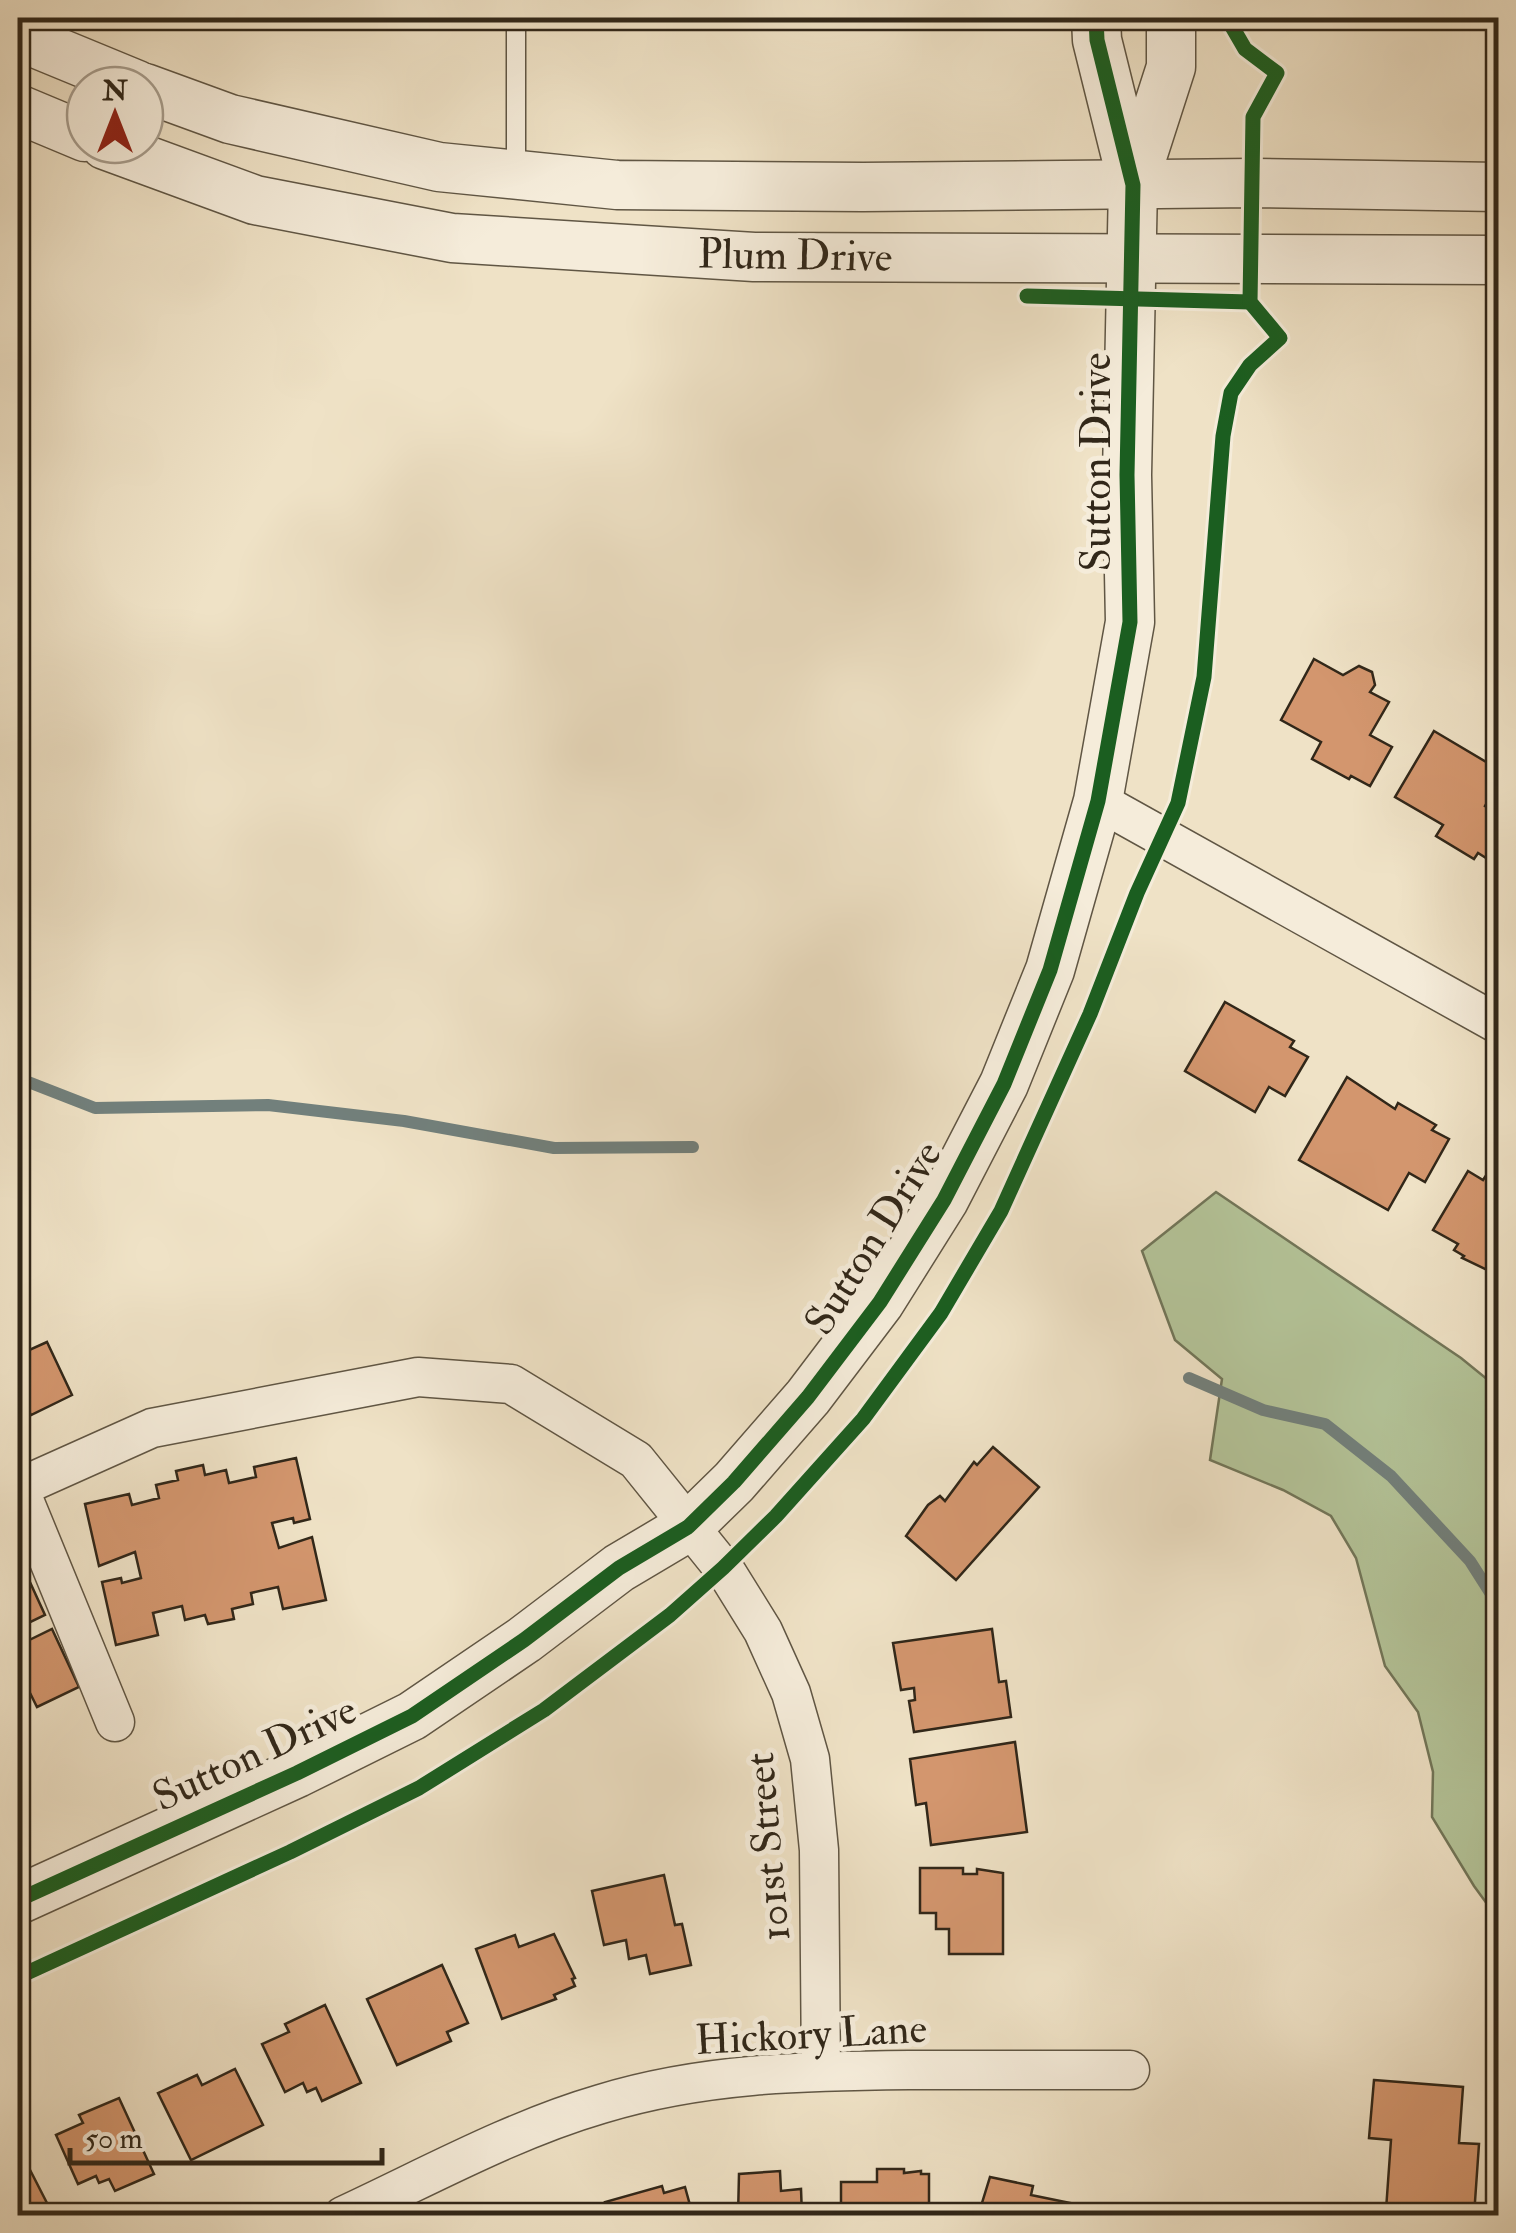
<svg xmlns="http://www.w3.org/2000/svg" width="1516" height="2233" font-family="'IM FELL Double Pica',serif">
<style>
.green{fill:#b4c499;stroke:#727659;stroke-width:2.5}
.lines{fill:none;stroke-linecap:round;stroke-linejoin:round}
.stream{stroke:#72807c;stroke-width:12}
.building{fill:#d3966e;stroke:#312719;stroke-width:2.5}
.service-casing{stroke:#605644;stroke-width:21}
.minor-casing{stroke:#605644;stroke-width:41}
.tertiary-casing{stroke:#605644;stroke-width:51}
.service{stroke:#f5ecda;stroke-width:18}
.minor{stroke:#f5ecda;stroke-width:38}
.tertiary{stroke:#f5ecda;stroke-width:48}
.cycleway-casing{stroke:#f5ecda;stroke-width:21}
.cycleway{stroke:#1b5e20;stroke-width:15}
.labels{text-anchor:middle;stroke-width:10;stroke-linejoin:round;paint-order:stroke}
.street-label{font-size:42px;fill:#312719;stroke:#f5ecda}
</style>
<rect width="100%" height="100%" fill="#efe2c6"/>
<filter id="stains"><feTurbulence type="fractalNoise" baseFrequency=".002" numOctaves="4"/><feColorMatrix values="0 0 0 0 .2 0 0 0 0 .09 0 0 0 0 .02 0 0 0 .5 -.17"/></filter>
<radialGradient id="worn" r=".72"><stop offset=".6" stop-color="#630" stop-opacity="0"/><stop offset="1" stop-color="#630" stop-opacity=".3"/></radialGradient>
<polygon class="green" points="1216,1192 1461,1358 1498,1388 1498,1919 1474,1886 1432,1817 1433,1772 1418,1712 1385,1666 1356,1558 1331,1516 1283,1490 1210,1460 1222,1379 1175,1340 1142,1251"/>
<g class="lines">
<g class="stream">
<polyline points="18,1078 95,1108 268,1105 404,1121 554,1148 693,1147"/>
<polyline points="1189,1378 1263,1410 1325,1424 1391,1476 1470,1561 1498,1605"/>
</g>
</g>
<g class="building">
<polygon points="1314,659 1343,675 1359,666 1372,672 1375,685 1370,692 1389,702 1370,735 1392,747 1370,786 1351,776 1349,779 1312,759 1321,742 1281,720"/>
<polygon points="1434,731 1498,769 1498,783 1485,806 1498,814 1498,856 1494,863 1478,853 1474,859 1436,836 1443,825 1395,797"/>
<polygon points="1225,1002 1294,1041 1290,1047 1308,1057 1285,1096 1269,1087 1255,1112 1185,1071"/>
<polygon points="1347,1077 1395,1109 1398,1103 1436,1125 1432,1130 1449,1139 1425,1182 1409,1173 1388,1210 1299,1160"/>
<polygon points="1468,1171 1483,1180 1489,1171 1498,1176 1498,1266 1492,1262 1487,1270 1462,1258 1464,1256 1454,1250 1458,1244 1433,1230"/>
<polygon points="47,1342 72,1395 31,1415 25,1403 18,1406 18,1355"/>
<polygon points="993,1447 1039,1487 956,1580 906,1536 928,1505 940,1496 945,1501 974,1462 977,1465"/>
<polygon points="296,1458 310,1519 294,1523 293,1518 272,1523 279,1548 312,1537 326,1600 283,1609 278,1587 251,1593 253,1604 232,1609 234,1619 208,1624 205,1615 185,1620 182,1606 153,1613 158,1635 116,1645 102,1582 121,1578 122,1583 141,1578 135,1552 99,1566 85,1504 129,1494 132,1505 159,1498 156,1485 178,1480 176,1471 203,1465 205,1475 226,1470 229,1483 256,1477 254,1467"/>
<polygon points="18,1556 45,1615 18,1628"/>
<polygon points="52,1629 79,1687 37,1707 26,1685 18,1689 18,1641 19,1645"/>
<polygon points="992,1629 999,1682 1006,1681 1011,1717 914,1732 909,1701 915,1700 914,1688 901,1690 893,1643"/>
<polygon points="1015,1742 1027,1832 931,1845 926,1803 916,1805 910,1759"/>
<polygon points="920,1868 963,1868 963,1874 977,1874 977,1869 1003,1873 1003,1954 949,1954 949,1929 936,1929 936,1913 920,1913"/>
<polygon points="664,1875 675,1925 682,1924 691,1965 650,1974 646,1955 629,1959 626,1940 604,1945 592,1891"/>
<polygon points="554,1934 575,1978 572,1979 575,1986 554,1995 556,1999 502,2019 476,1949 515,1935 519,1947"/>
<polygon points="442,1965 468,2023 447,2032 451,2041 397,2065 367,1999"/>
<polygon points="325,2005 361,2083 322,2101 316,2088 307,2092 303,2083 285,2092 262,2044 289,2032 285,2024"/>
<polygon points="235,2069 263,2125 191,2160 158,2093 197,2075 202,2085"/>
<polygon points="1374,2080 1463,2087 1459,2143 1479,2144 1474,2216 1365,2216 1366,2209 1386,2210 1391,2140 1369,2138"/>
<polygon points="119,2098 154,2174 115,2191 109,2179 99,2183 96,2176 78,2184 56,2135 83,2123 79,2115"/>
<polygon points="27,2164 49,2207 45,2209 48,2216 18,2216 18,2168"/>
<polygon points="877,2169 904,2169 904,2173 921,2171 921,2174 929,2174 929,2216 841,2216 841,2182 877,2182"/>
<polygon points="780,2171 781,2191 801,2189 802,2216 738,2216 739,2174"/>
<polygon points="990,2177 1033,2186 1031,2195 1075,2204 1072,2216 978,2216"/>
<polygon points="662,2186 664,2193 685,2187 693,2216 609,2216 605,2202"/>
</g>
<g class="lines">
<defs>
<polyline id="service" points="516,18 516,171"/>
<g id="minor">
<polyline points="1098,801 1498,1024"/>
<polyline points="18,1488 152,1428 418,1377 511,1384 636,1460 727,1573 763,1631 791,1693 810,1759 819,1850 821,2071"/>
<polyline points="19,1488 115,1722"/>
<path d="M343 2216C427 2177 512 2130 601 2104 702 2073 804 2071 909 2070 983 2070 1056 2070 1130 2070"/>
</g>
<g id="tertiary">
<polyline points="18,36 137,85"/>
<polyline points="145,88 230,119 439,167 617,185 863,187 1254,183 1498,187"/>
<polyline points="18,109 85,137"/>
<polyline points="105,145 255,200 452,238 754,257 1498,260"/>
<polyline points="1133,185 1171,67 1171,18"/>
<polyline points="18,1900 297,1773 412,1716 524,1640 619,1568 688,1527 734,1482 808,1397 880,1302 944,1200 1004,1084 1050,970 1098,801 1130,622 1127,475 1133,185 1097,40 1096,18"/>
</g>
</defs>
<use href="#service" class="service-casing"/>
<use href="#minor" class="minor-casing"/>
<use href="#tertiary" class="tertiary-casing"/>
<use href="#service" class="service"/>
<use href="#minor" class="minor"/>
<use href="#tertiary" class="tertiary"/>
<defs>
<g id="cycleway">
<polyline points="1027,296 1250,302"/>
<polyline points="18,1900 297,1773 412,1716 524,1640 619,1568 688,1527 734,1482 808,1397 880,1302 944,1200 1004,1084 1050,970 1098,801 1130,622 1127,475 1133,185 1097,40 1096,18"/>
<polyline points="18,1977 290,1852 419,1788 544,1710 670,1615 723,1568 776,1516 863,1419 941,1313 1001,1211 1090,1014 1137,893 1178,803 1204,677 1223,436 1231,393 1250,365 1280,338 1250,302 1253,117 1277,73 1245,49 1227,18"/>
</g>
</defs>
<use href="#cycleway" class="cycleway-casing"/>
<use href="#cycleway" class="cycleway"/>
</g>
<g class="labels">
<g class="street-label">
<text transform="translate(795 254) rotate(1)" y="15">Plum Drive</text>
<text transform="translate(1095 462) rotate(-90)" y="15">Sutton Drive</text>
<text transform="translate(872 1237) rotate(-58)" y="15">Sutton Drive</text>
<text transform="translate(254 1752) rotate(-25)" y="15">Sutton Drive</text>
<text transform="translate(766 1847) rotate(-95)" y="15">101st Street</text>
<text transform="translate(811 2033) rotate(-3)" y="15">Hickory Lane</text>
</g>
</g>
<rect width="1516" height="2233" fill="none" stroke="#efe2c6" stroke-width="60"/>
<rect x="20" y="20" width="1476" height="2193" fill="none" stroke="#312719" stroke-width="5"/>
<rect x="30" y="30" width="1456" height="2173" fill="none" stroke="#312719" stroke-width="2.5"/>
<g transform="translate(115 115)"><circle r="48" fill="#f5ecda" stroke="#a79d8d" stroke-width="2.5"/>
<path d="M0-8L18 38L0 25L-18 38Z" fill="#8f2418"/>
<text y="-15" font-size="28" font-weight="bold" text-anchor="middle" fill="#312719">N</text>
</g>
<path d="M70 2148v15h312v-15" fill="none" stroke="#312719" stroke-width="5"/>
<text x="85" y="2148" font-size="30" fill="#312719" stroke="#f5ecda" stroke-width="8" paint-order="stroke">50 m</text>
<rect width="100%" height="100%" filter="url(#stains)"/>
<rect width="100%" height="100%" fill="url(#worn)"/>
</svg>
